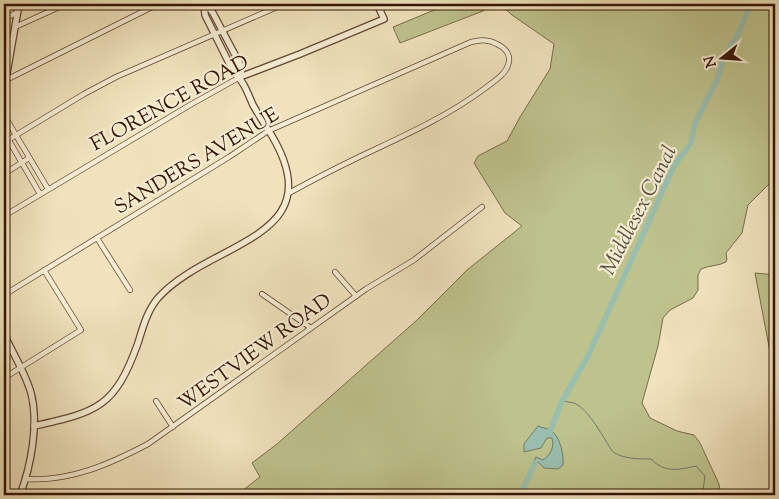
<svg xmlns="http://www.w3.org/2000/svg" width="779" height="499" font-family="'Sorts Mill Goudy',serif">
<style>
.green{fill:#bec28d;stroke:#796c49}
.water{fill:#9abeae;stroke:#717a6a}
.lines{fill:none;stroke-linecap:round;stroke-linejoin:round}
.stream{stroke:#717a6a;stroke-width:1}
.canal{stroke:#9abeae;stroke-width:5.5}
.minor-casing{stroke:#634833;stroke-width:6}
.tertiary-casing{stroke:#634833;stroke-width:8}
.minor{stroke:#f5ecd3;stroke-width:4.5}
.tertiary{stroke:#f5ecd3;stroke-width:5.5}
.labels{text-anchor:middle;stroke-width:4.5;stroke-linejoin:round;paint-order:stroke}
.street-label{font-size:20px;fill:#341505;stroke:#f5ecd3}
.water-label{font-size:21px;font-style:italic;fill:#585040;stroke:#f5ecd3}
</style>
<rect width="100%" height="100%" fill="#efe2bc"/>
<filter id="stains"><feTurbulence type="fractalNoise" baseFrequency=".004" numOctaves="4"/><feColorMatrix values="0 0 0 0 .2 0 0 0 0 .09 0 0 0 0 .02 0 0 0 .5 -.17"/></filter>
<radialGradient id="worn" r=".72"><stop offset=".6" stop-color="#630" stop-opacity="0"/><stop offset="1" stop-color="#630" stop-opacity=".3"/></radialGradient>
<g class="green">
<polygon points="449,4 494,4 483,11 400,43 393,27"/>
<path d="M500 4H768L773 27 775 102V178L748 205 742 233 726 253 727 259 726 262C719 266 710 265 701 269L698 275V290L693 298 670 310 663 318 658 346 642 403 650 418 677 431 694 435 700 443 719 484 721 495H246L242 491 260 477 252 463 277 444 417 320 467 270 522 226 505 213 474 163 478 156 507 141 520 117 550 69 554 44 512 15Z"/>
<polygon points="755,273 775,275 775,369 770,352"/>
</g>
<path class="water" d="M538 426C542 428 547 428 550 430 560 435 564 455 563 465L558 469 544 468 538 462 533 463 536 457 543 460C550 455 555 447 552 438H547L541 448 524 452V444Z"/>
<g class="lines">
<path class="stream" d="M562 401C566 402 570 402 574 403 590 410 603 438 613 452 624 459 638 459 651 459 665 473 677 470 696 466L705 476 703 490 708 495"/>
<g class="canal">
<polyline points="551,430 562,401 588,356 674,166 691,143 695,123 717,80 724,58 737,36 751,4"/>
<polyline points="520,495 535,463"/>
</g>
<defs>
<g id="minor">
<polyline points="4,19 18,12"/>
<polyline points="15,27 66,4"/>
<polyline points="6,80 158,4"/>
<polyline points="4,115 48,189"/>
<polyline points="4,132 40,194"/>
<polyline points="8,140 84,94 116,77 284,4"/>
<polyline points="4,174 29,158"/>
<polyline points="4,216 190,105 240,77"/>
<polyline points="97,238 130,290"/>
<polyline points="335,272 356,296"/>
<polyline points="262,294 311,328"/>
<path d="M4 295 229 157 268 131 471 42C480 40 488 39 497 44 505 48 512 55 508 65 505 75 493 82 484 89 445 118 401 137 357 158 334 169 311 181 289 193"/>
<polyline points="4,378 81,330 44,270"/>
<polyline points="156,401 173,427"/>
<path d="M25 479C70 482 110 464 148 444L366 289 414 260 482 207"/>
</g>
<g id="tertiary">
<polyline points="206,4 213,13 242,68 240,77"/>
<polyline points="240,77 300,54 384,19 377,4"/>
<polyline points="4,90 19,4"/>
<path d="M4 334C13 354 25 372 31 393 39 424 31 466 20 495"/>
<path d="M34 426C98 412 115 407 138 343 143 327 147 311 158 298 211 239 337 240 269 131 263 122 258 114 253 105 248 94 244 81 234 73L205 15 204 4"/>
</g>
</defs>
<use href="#minor" class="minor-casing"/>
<use href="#tertiary" class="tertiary-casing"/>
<use href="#minor" class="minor"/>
<use href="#tertiary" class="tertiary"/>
</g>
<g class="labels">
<g class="street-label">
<text transform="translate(169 102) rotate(-29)" y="7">FLORENCE ROAD</text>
<text transform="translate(196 160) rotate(-31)" y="7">SANDERS AVENUE</text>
<text transform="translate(254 351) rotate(-36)" y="7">WESTVIEW ROAD</text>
</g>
<g class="water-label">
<text transform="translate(638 210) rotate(-63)" y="7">Middlesex Canal</text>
</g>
</g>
<rect width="779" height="499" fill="none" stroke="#efe2bc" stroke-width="20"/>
<rect x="5" y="5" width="769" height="489" fill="none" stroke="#341505" stroke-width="2.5"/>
<rect x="10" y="10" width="759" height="479" fill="none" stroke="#341505"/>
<g transform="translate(722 58) rotate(253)" stroke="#f5ecd3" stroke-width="4" paint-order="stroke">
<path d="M0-4L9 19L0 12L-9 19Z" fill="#341505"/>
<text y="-8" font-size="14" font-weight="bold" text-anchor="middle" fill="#341505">N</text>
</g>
<rect width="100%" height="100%" filter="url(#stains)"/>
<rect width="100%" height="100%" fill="url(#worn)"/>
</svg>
